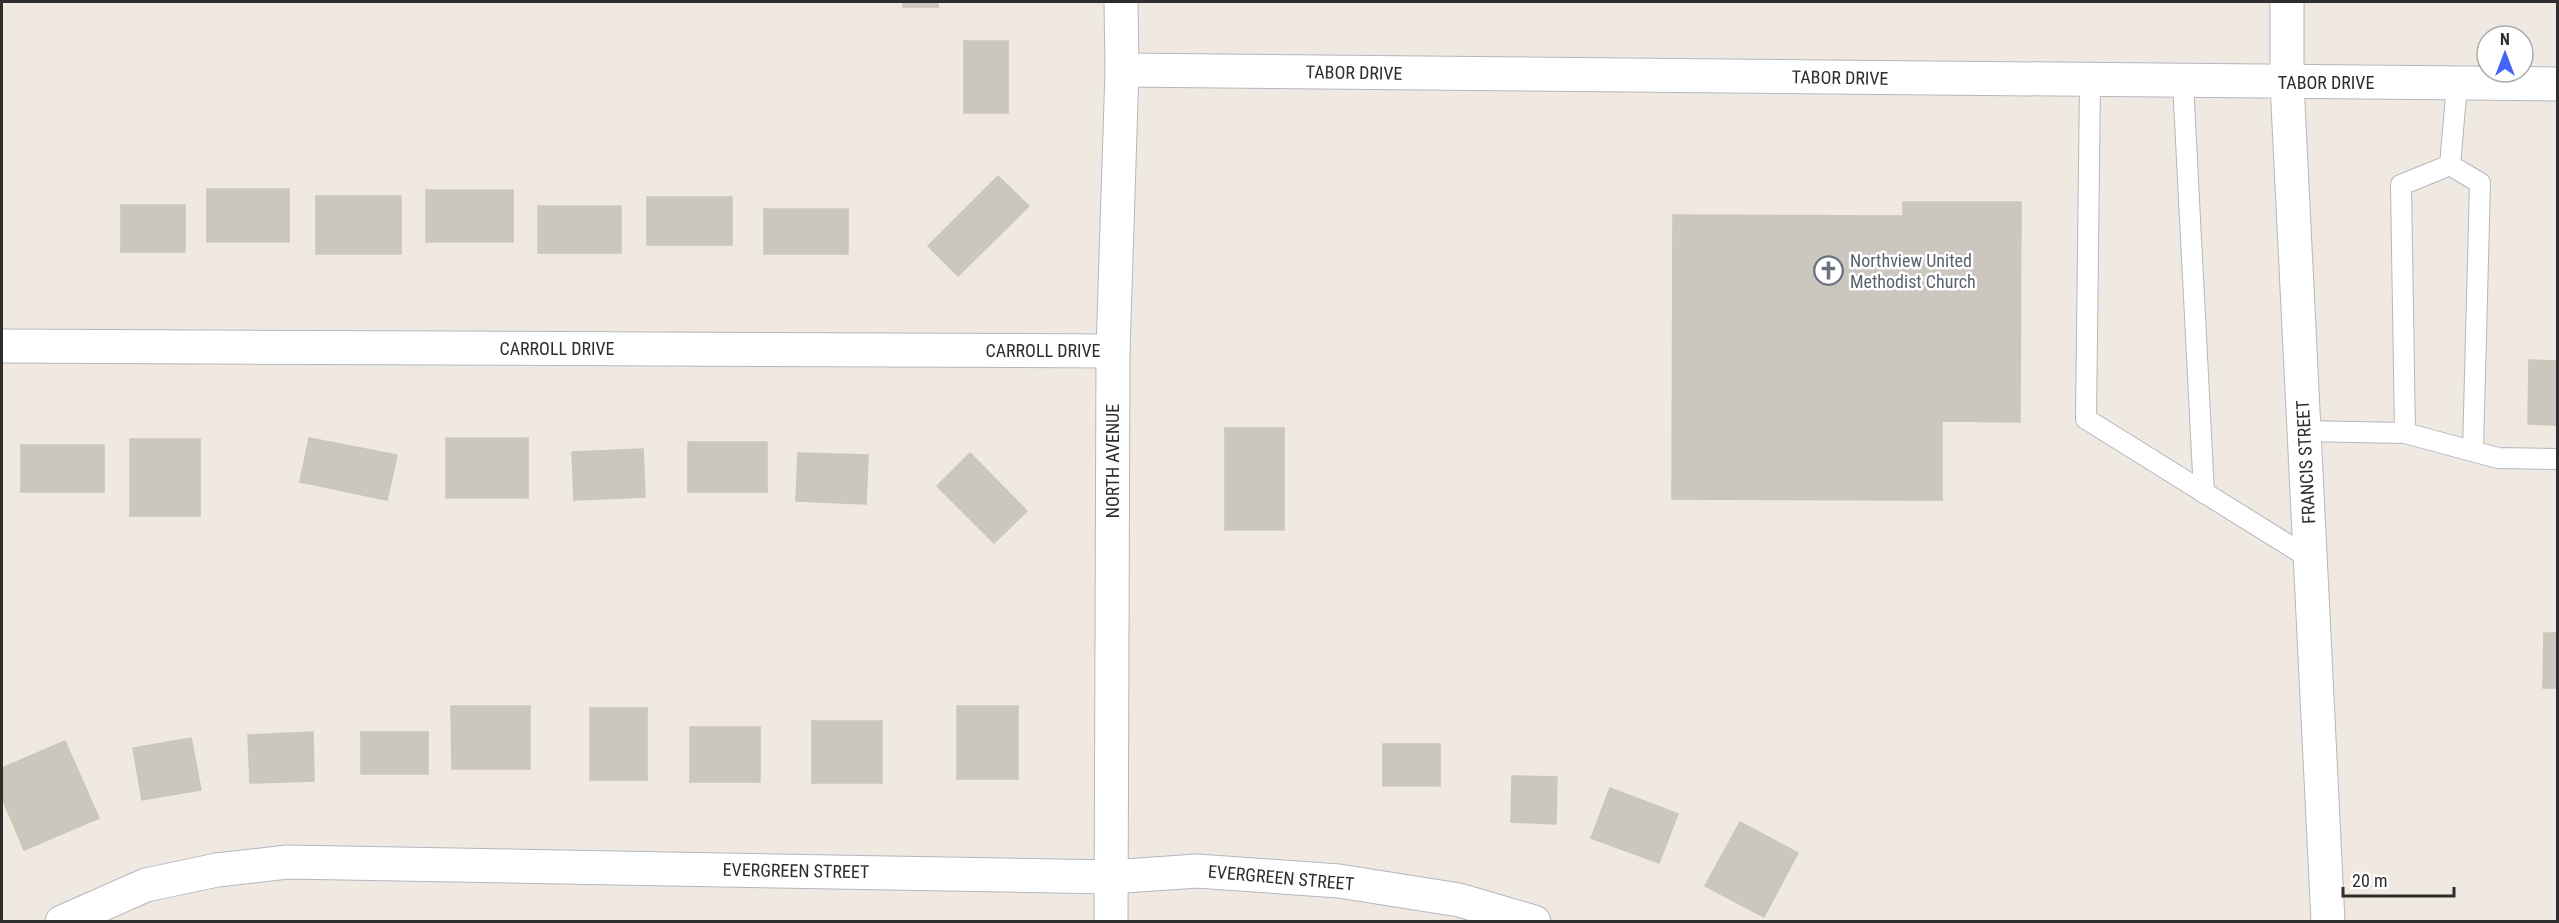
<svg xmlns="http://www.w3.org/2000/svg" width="2559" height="923" font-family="'Roboto Condensed',sans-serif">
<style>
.building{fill:#cbc7bf;stroke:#cbc5ba;stroke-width:1.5}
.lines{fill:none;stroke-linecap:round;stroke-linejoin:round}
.service-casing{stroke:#b4b7c1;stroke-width:22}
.minor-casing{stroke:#b4b7c1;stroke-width:35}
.service{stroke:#fff;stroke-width:20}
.minor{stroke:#fff;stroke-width:33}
.labels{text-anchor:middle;stroke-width:5;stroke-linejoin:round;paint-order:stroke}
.street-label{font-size:18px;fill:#2e2e2e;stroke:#fff}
.worship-label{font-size:18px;fill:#5b616d;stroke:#fff;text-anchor:start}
</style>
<rect width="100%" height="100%" fill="#efe9e1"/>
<g class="building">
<rect x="903" y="2" width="35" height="5"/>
<rect x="964" y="41" width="44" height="72"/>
<polygon points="998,176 1029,206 958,276 928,246"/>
<rect x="207" y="189" width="82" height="53"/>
<rect x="426" y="190" width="87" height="52"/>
<rect x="316" y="196" width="85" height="58"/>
<rect x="647" y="197" width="85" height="48"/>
<polygon points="1903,202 2021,202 2020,422 1942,421 1942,500 1672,499 1673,215 1903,216"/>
<rect x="121" y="205" width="64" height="47"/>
<rect x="538" y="206" width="83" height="47"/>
<rect x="764" y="209" width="84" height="45"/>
<polygon points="2529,360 2558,361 2558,425 2528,424"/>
<rect x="1225" y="428" width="59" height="102"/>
<polygon points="309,438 397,455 387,500 300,482"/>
<rect x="446" y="438" width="82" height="60"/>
<rect x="130" y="439" width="70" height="77"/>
<rect x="688" y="442" width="79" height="50"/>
<rect x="21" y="445" width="83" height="47"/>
<polygon points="643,449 645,497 574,500 572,452"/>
<polygon points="798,453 868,455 866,504 796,501"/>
<polygon points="970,453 1027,511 994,543 937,486"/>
<polygon points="2544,633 2558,633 2558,688 2543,688"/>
<polygon points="451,706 530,706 530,769 452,769"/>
<rect x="957" y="706" width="61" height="73"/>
<rect x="590" y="708" width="57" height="72"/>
<rect x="812" y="721" width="70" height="62"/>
<rect x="690" y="727" width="70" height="55"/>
<polygon points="313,732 314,781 250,783 248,735"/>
<rect x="361" y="732" width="67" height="42"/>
<polygon points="191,738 201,790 142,800 133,748"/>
<polygon points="65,741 99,818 24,850 2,798 2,768"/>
<rect x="1383" y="744" width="57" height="42"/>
<polygon points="1512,776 1557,777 1556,824 1511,822"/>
<polygon points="1610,788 1678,814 1659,863 1591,838"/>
<polygon points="1740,822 1798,853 1764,917 1705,886"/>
</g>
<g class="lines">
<defs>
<g id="service">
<polyline points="2090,81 2086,419 2311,559"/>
<polyline points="2183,82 2204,493"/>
<polyline points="2450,165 2480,183 2473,451"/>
<polyline points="2304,431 2405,433 2498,458 2558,459"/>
<polyline points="2405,433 2401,185 2450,165 2457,84"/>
</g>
<g id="minor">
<polyline points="2287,2 2287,83 2328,922"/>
<polyline points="1122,70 2558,84"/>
<polyline points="2,346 1113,351"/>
<polyline points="62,922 146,885 217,870 287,862 1110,877 1197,871 1339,881 1459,900 1534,922"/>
<polyline points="1111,922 1113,351 1122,70 1121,2"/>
</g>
</defs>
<use href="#service" class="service-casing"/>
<use href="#minor" class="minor-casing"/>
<use href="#service" class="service"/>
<use href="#minor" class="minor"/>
</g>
<defs>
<symbol id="church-ring" viewBox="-11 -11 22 22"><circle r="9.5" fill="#fff" stroke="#6b7280" stroke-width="1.5"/><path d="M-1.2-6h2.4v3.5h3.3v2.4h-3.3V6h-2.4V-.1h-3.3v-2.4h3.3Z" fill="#6b7280"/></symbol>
</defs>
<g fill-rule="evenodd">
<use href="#church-ring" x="1812" y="254" width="33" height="33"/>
</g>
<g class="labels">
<g class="street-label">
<text transform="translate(1354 73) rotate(1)" y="6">TABOR DRIVE</text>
<text transform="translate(1840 78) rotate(1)" y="6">TABOR DRIVE</text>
<text x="2326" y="89">TABOR DRIVE</text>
<text x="557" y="355">CARROLL DRIVE</text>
<text x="1043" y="357">CARROLL DRIVE</text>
<text transform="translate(1113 461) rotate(-90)" y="6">NORTH AVENUE</text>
<text transform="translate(2306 462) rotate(-93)" y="6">FRANCIS STREET</text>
<text transform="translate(796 871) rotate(1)" y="6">EVERGREEN STREET</text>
<text transform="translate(1281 878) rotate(5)" y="6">EVERGREEN STREET</text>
</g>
<g class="worship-label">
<text x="1850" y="267">Northview United<tspan x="1850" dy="21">Methodist Church</tspan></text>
</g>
</g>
<rect width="2559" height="923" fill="none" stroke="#2e2e2e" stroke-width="6"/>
<g transform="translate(2505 54)"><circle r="28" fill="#ffffff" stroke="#ababab" stroke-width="1.5"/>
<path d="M0-4.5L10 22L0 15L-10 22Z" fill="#4264fb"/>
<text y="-9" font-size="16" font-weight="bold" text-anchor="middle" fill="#2e2e2e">N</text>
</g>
<path d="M2343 887v9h111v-9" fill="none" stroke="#2e2e2e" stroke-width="3"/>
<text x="2352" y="887" font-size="18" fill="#2e2e2e" stroke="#ffffff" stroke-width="4.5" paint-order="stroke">20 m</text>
</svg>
